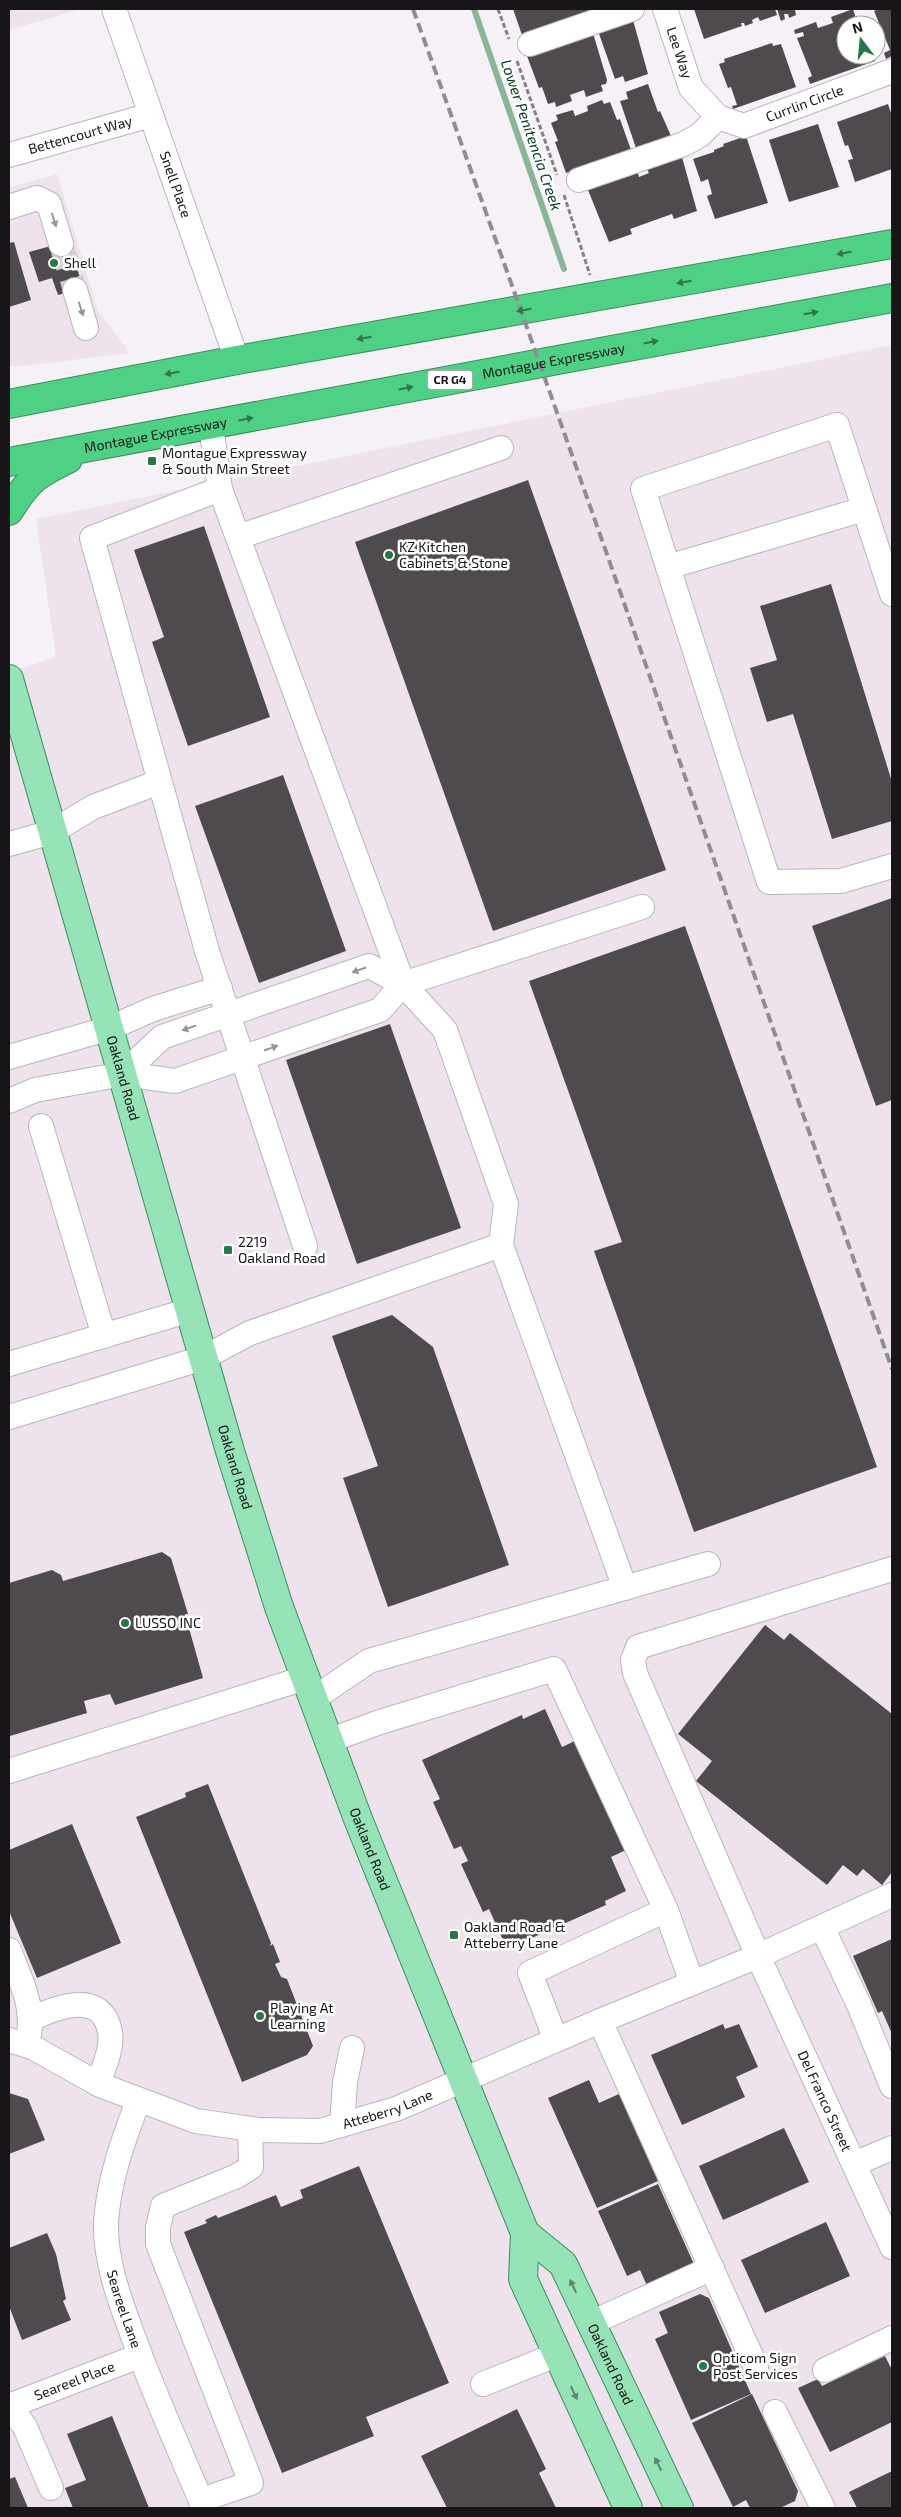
<svg xmlns="http://www.w3.org/2000/svg" width="901" height="2517" font-family="'Exo 2',sans-serif">
<style>
.built{fill:#eee3ed}
.lines{fill:none;stroke-linecap:round;stroke-linejoin:round}
.stream{stroke:#8ab597;stroke-width:6}
.building{fill:#4f4a4e}
.minor-tunnel{stroke:#d5d0d5;stroke-width:24;stroke-dasharray:24 12;stroke-linecap:butt}
.minor-casing{stroke:#bab5ba;stroke-width:26}
.major-casing{stroke:#3b8f5e;stroke-width:30}
.highway-casing{stroke:#3b8f5e;stroke-width:30}
.path{stroke:#848184;stroke-width:3;stroke-dasharray:5 2.5;stroke-linecap:butt}
.minor{stroke:#fff;stroke-width:24}
.major{stroke:#95e3b6;stroke-width:28}
.highway{stroke:#4fd185;stroke-width:28}
.rail{stroke:#908d90;stroke-width:4;stroke-dasharray:10 5;stroke-linecap:butt}
.oneway{fill:#979697}
.oneway2{fill:#33734e}
.oneway3{fill:#5c866e}
.poi-dot{fill:#277849;stroke:#fff;stroke-width:2}
.labels{text-anchor:middle;stroke-width:5;stroke-linejoin:round;paint-order:stroke}
.shield{fill:#fff;stroke:#5d5b5d;stroke-width:1}
.shield-label{font-size:12px;font-weight:bold;fill:#171517}
.street-label{font-size:14px;fill:#171517;stroke:#fff}
.poi-label{font-size:14px;fill:#171517;stroke:#fff;text-anchor:start}
.water-label{font-size:15px;font-style:italic;fill:#043b1e;stroke:#fff}
</style>
<rect width="100%" height="100%" fill="#f6f1f6"/>
<g class="built">
<polygon points="9,9 81,9 9,30"/>
<polygon points="57,174 98,311 130,353 15,367 9,365 9,188"/>
<polygon points="892,345 892,2508 9,2508 9,672 56,657 36,519"/>
</g>
<g class="lines">
<polyline class="stream" points="474,9 564,269"/>
</g>
<g class="building">
<polygon points="513,9 594,9 522,35"/>
<polygon points="694,9 775,9 777,15 760,21 758,17 752,20 753,23 745,26 744,23 741,23 742,26 704,39"/>
<polygon points="777,9 799,9 795,10 796,15 789,18 788,14 784,14 785,19 781,21"/>
<polygon points="853,9 858,25 846,25 846,55 873,55 875,61 810,84 808,78 812,76 797,38 804,36 803,32 795,34 794,30 816,22 818,28 833,23 831,17"/>
<polygon points="879,9 892,9 892,56 886,59 884,53 890,50 874,11"/>
<polygon points="633,20 648,74 625,82 623,76 615,79 598,31"/>
<polygon points="593,33 607,80 606,84 601,85 603,91 586,97 584,90 570,95 572,101 556,107 555,102 548,104 542,87 539,88 527,56"/>
<polygon points="772,43 773,46 781,44 796,87 733,109 732,106 737,105 731,87 728,88 719,64 725,62 724,59"/>
<polygon points="648,84 658,112 660,111 671,136 636,148 620,101 628,99 626,92"/>
<polygon points="602,100 604,104 610,102 617,120 620,119 631,150 566,173 555,142 558,141 551,123 558,120 556,115 573,110 575,116 588,111 587,106"/>
<polygon points="888,104 892,116 892,169 855,182 848,160 853,159 848,145 845,146 837,122"/>
<polygon points="818,124 839,187 789,202 769,140"/>
<polygon points="746,136 768,203 715,219 707,196 712,194 708,179 701,182 693,159 714,152 714,150 724,146 723,144"/>
<polygon points="682,157 697,211 674,219 672,214 630,229 632,234 609,242 588,190 638,173 639,177 649,173 647,169"/>
<polygon points="69,241 83,288 58,295 52,278 39,282 29,252"/>
<polygon points="14,242 31,300 9,307 9,243"/>
<polygon points="528,480 666,870 493,931 355,542"/>
<polygon points="204,526 270,717 188,746 152,642 164,637 134,550"/>
<polygon points="831,584 892,782 892,821 832,839 793,714 767,722 750,668 777,660 760,606"/>
<polygon points="283,775 346,951 259,983 195,806"/>
<polygon points="892,898 892,1100 876,1106 812,926"/>
<polygon points="685,926 877,1467 694,1532 594,1251 622,1242 529,981"/>
<polygon points="390,1024 461,1228 357,1264 286,1060"/>
<polygon points="392,1315 433,1347 509,1565 388,1607 343,1478 378,1466 332,1336"/>
<polygon points="162,1552 171,1558 188,1614 185,1614 203,1678 115,1705 110,1694 84,1701 87,1713 10,1736 9,1583 52,1570 61,1575 63,1581"/>
<polygon points="765,1625 784,1640 790,1633 892,1714 892,1872 882,1885 863,1869 857,1876 843,1865 827,1885 696,1781 712,1761 678,1734"/>
<polygon points="545,1709 562,1747 577,1740 626,1850 611,1857 626,1891 605,1901 606,1905 507,1949 489,1909 483,1912 461,1864 468,1861 461,1846 454,1849 433,1802 440,1799 422,1760 522,1715 523,1719"/>
<polygon points="208,1784 271,1943 270,1946 273,1944 280,1962 275,1964 281,1977 287,1979 313,2046 307,2055 242,2082 136,1817 186,1797 185,1793"/>
<polygon points="72,1824 121,1943 37,1978 9,1911 9,1850"/>
<polygon points="892,1939 892,2034 882,2011 878,2013 853,1956"/>
<polygon points="723,2024 725,2029 739,2024 758,2067 736,2077 745,2097 682,2125 651,2055"/>
<polygon points="589,2080 599,2103 619,2094 658,2181 597,2208 548,2098"/>
<polygon points="9,2093 28,2099 45,2140 9,2154"/>
<polygon points="784,2128 809,2182 723,2220 699,2166"/>
<polygon points="359,2166 449,2383 366,2417 374,2436 282,2473 184,2232 207,2223 205,2220 216,2215 218,2218 276,2195 281,2207 303,2198 300,2190"/>
<polygon points="658,2184 693,2262 689,2272 649,2290 640,2270 627,2276 598,2211"/>
<polygon points="826,2222 850,2276 765,2313 741,2260"/>
<polygon points="47,2233 56,2254 66,2299 63,2301 71,2320 22,2340 9,2306 9,2248"/>
<polygon points="700,2294 709,2298 751,2394 691,2420 655,2339 668,2333 659,2312"/>
<polygon points="885,2356 892,2370 892,2422 830,2452 798,2388 818,2379 822,2386"/>
<polygon points="752,2394 798,2491 795,2501 780,2508 750,2508 746,2500 733,2507 692,2423"/>
<polygon points="517,2409 546,2469 539,2473 556,2508 447,2508 421,2456"/>
<polygon points="112,2416 149,2508 73,2508 65,2488 86,2480 67,2434"/>
<polygon points="892,2471 892,2508 857,2508 849,2492"/>
<polygon points="15,2477 28,2508 9,2508 9,2479"/>
</g>
<g class="lines">
<polyline class="minor-tunnel" points="61,244 75,290"/>
<defs>
<g id="minor">
<path id="s1" d="M114 9 237 360"/>
<path id="s2" d="M665 9 691 88 718 117 744 126 892 71"/>
<polyline points="530,44 632,9"/>
<path id="s3" d="M9 155 151 115"/>
<polyline points="579,180 684,144 700,135 718,117"/>
<polyline points="9,207 37,198 49,204 61,244"/>
<polyline points="75,290 86,328"/>
<polyline points="211,426 220,489 403,984 445,1030 506,1204 501,1245 625,1588"/>
<polyline points="220,489 92,538 207,951 305,1246"/>
<polyline points="238,537 501,448"/>
<polyline points="668,567 864,509"/>
<polyline points="892,594 837,425 643,489 769,882 841,881 892,866"/>
<polyline points="9,844 52,832 93,807 159,782"/>
<polyline points="9,1057 110,1028 153,1009 220,988"/>
<polyline points="123,1074 162,1037 369,966 403,984"/>
<polyline points="9,1101 35,1090 123,1074 175,1081 380,1010 403,984 642,907"/>
<polyline points="41,1126 104,1336"/>
<polyline points="9,1364 190,1310"/>
<polyline points="9,1417 203,1358 250,1333 501,1245"/>
<path id="s4" d="M892 1569 638 1647 633 1660 635 1673 758 1956 892 2247"/>
<polyline points="313,1699 369,1661 708,1564"/>
<polyline points="328,1741 380,1722 554,1669 666,1910 692,1983"/>
<polyline points="9,1771 305,1678"/>
<polyline points="822,1927 859,2005 892,2086"/>
<path d="M9 1950C19 1977 34 2004 29 2034"/>
<path d="M31 2019C57 2007 102 1989 110 2032 113 2048 103 2069 98 2084"/>
<polyline points="600,2021 756,2367"/>
<path id="s5" d="M9 2040 32 2047 100 2085 196 2121 259 2130 320 2131 396 2109 600 2021 758 1956 892 1895"/>
<polyline points="556,2040 530,1973 666,1910"/>
<path id="s6" d="M138 2101C123 2141 109 2179 106 2222 105 2257 117 2293 129 2325 151 2388 179 2448 204 2508"/>
<polyline points="342,2125 345,2082 352,2048"/>
<polyline points="854,2164 892,2148"/>
<polyline points="591,2323 712,2268"/>
<polyline points="825,2370 892,2338"/>
<polyline points="483,2384 556,2355"/>
<path id="s7" d="M9 2406 139 2356"/>
<polyline points="10,2406 25,2427 51,2488"/>
<polyline points="775,2412 823,2508"/>
<polyline points="201,2500 251,2483 158,2244 158,2227 163,2206 237,2176 251,2167 250,2129"/>
</g>
<g id="major">
<path id="s8" d="M9 679 230 1451 279 1607 358 1819 525 2233 523 2279 628 2508"/>
<path id="s9" d="M525 2233 563 2264 679 2508"/>
</g>
<g id="highway">
<polyline points="9,404 237,360 892,244"/>
<path id="s10" d="M9 462 892 298"/>
<path d="M9 511C28 480 35 475 68 459"/>
</g>
</defs>
<use href="#minor" class="minor-casing"/>
<use href="#major" class="major-casing"/>
<use href="#highway" class="highway-casing"/>
<g class="path">
<polyline points="498,9 509,39"/>
<polyline points="517,61 557,175"/>
<polyline points="564,195 590,275"/>
</g>
<use href="#minor" class="minor"/>
<use href="#major" class="major"/>
<use href="#highway" class="highway"/>
<path class="rail" d="M413 9C576 461 733 915 892 1369"/>
</g>
<defs><path id="oneway-solid" d="M-6-.8H1V-3.2L6.5 0L1 3.2V.8H-6Z" transform="scale(1.25)"/></defs>
<g class="oneway">
<use href="#oneway-solid" transform="translate(54 220) rotate(73)"/>
<use href="#oneway-solid" transform="translate(81 309) rotate(73)"/>
<use href="#oneway-solid" transform="translate(359 970) rotate(161)"/>
<use href="#oneway-solid" transform="translate(189 1028) rotate(161)"/>
<use href="#oneway-solid" transform="translate(271 1048) rotate(-19)"/>
</g>
<g class="oneway2">
<use href="#oneway-solid" transform="translate(844 253) rotate(170)"/>
<use href="#oneway-solid" transform="translate(684 282) rotate(170)"/>
<use href="#oneway-solid" transform="translate(524 310) rotate(170)"/>
<use href="#oneway-solid" transform="translate(811 313) rotate(-10)"/>
<use href="#oneway-solid" transform="translate(364 338) rotate(170)"/>
<use href="#oneway-solid" transform="translate(651 342) rotate(-11)"/>
<use href="#oneway-solid" transform="translate(172 373) rotate(170)"/>
<use href="#oneway-solid" transform="translate(406 388) rotate(-11)"/>
<use href="#oneway-solid" transform="translate(246 419) rotate(-11)"/>
</g>
<g class="oneway3">
<use href="#oneway-solid" transform="translate(573 2286) rotate(-115)"/>
<use href="#oneway-solid" transform="translate(574 2393) rotate(65)"/>
<use href="#oneway-solid" transform="translate(658 2464) rotate(-116)"/>
</g>
<g class="poi-dot">
<circle cx="54" cy="263" r="5"/>
<rect x="147" y="456" width="10" height="10" rx="2.5"/>
<circle cx="389" cy="555" r="5"/>
<rect x="223" y="1245" width="10" height="10" rx="2.5"/>
<circle cx="125" cy="1623" r="5"/>
<rect x="449" y="1930" width="10" height="10" rx="2.5"/>
<circle cx="260" cy="2016" r="5"/>
<circle cx="703" cy="2366" r="5"/>
</g>
<g class="labels">
<rect class="shield" x="427.5" y="370.5" width="45" height="19" rx="4"/>
<g class="shield-label">
<text x="450" y="384">CR G4</text>
</g>
<g class="street-label">
<text dy="5" stroke="none"><textPath href="#s2" startOffset="46">Lee Way</textPath></text>
<text dy="5" stroke="none"><textPath href="#s2" startOffset="215">Currlin Circle</textPath></text>
<text dy="5" stroke="none"><textPath href="#s3" startOffset="74">Bettencourt Way</textPath></text>
<text dy="5" stroke="none"><textPath href="#s1" startOffset="186">Snell Place</textPath></text>
<text dy="5" stroke="none"><textPath href="#s10" startOffset="554">Montague Expressway</textPath></text>
<text dy="5" stroke="none"><textPath href="#s10" startOffset="149">Montague Expressway</textPath></text>
<text dy="5" stroke="none"><textPath href="#s8" startOffset="415">Oakland Road</textPath></text>
<text dy="5" stroke="none"><textPath href="#s8" startOffset="820">Oakland Road</textPath></text>
<text dy="5" stroke="none"><textPath href="#s8" startOffset="1225">Oakland Road</textPath></text>
<text dy="5" stroke="none"><textPath href="#s4" startOffset="761">Del Franco Street</textPath></text>
<text dy="5" stroke="none"><textPath href="#s5" startOffset="400">Atteberry Lane</textPath></text>
<text dy="5" stroke="none"><textPath href="#s6" startOffset="215">Seareel Lane</textPath></text>
<text dy="5" stroke="none"><textPath href="#s9" startOffset="160">Oakland Road</textPath></text>
<text dy="5" stroke="none"><textPath href="#s7" startOffset="70">Seareel Place</textPath></text>
</g>
<g class="poi-label">
<text x="64" y="268">Shell</text>
<text x="162" y="458">Montague Expressway<tspan x="162" dy="16">&amp; South Main Street</tspan></text>
<text x="399" y="552">KZ Kitchen<tspan x="399" dy="16">Cabinets &amp; Stone</tspan></text>
<text x="238" y="1247">2219<tspan x="238" dy="16">Oakland Road</tspan></text>
<text x="135" y="1628">LUSSO INC</text>
<text x="464" y="1932">Oakland Road &amp;<tspan x="464" dy="16">Atteberry Lane</tspan></text>
<text x="270" y="2013">Playing At<tspan x="270" dy="16">Learning</tspan></text>
<text x="713" y="2363">Opticom Sign<tspan x="713" dy="16">Post Services</tspan></text>
</g>
<g class="water-label">
<text transform="translate(531 135) rotate(71)" y="5">Lower Penitencia Creek</text>
</g>
</g>
<rect width="901" height="2517" fill="none" stroke="#171517" stroke-width="20"/>
<g transform="translate(861 40) rotate(344)"><circle r="24" fill="#ffffff" stroke="#a2a1a2"/>
<path d="M0-4L9 19L0 12L-9 19Z" fill="#277849"/>
<text y="-8" font-size="14" font-weight="bold" text-anchor="middle" fill="#171517">N</text>
</g>
</svg>
